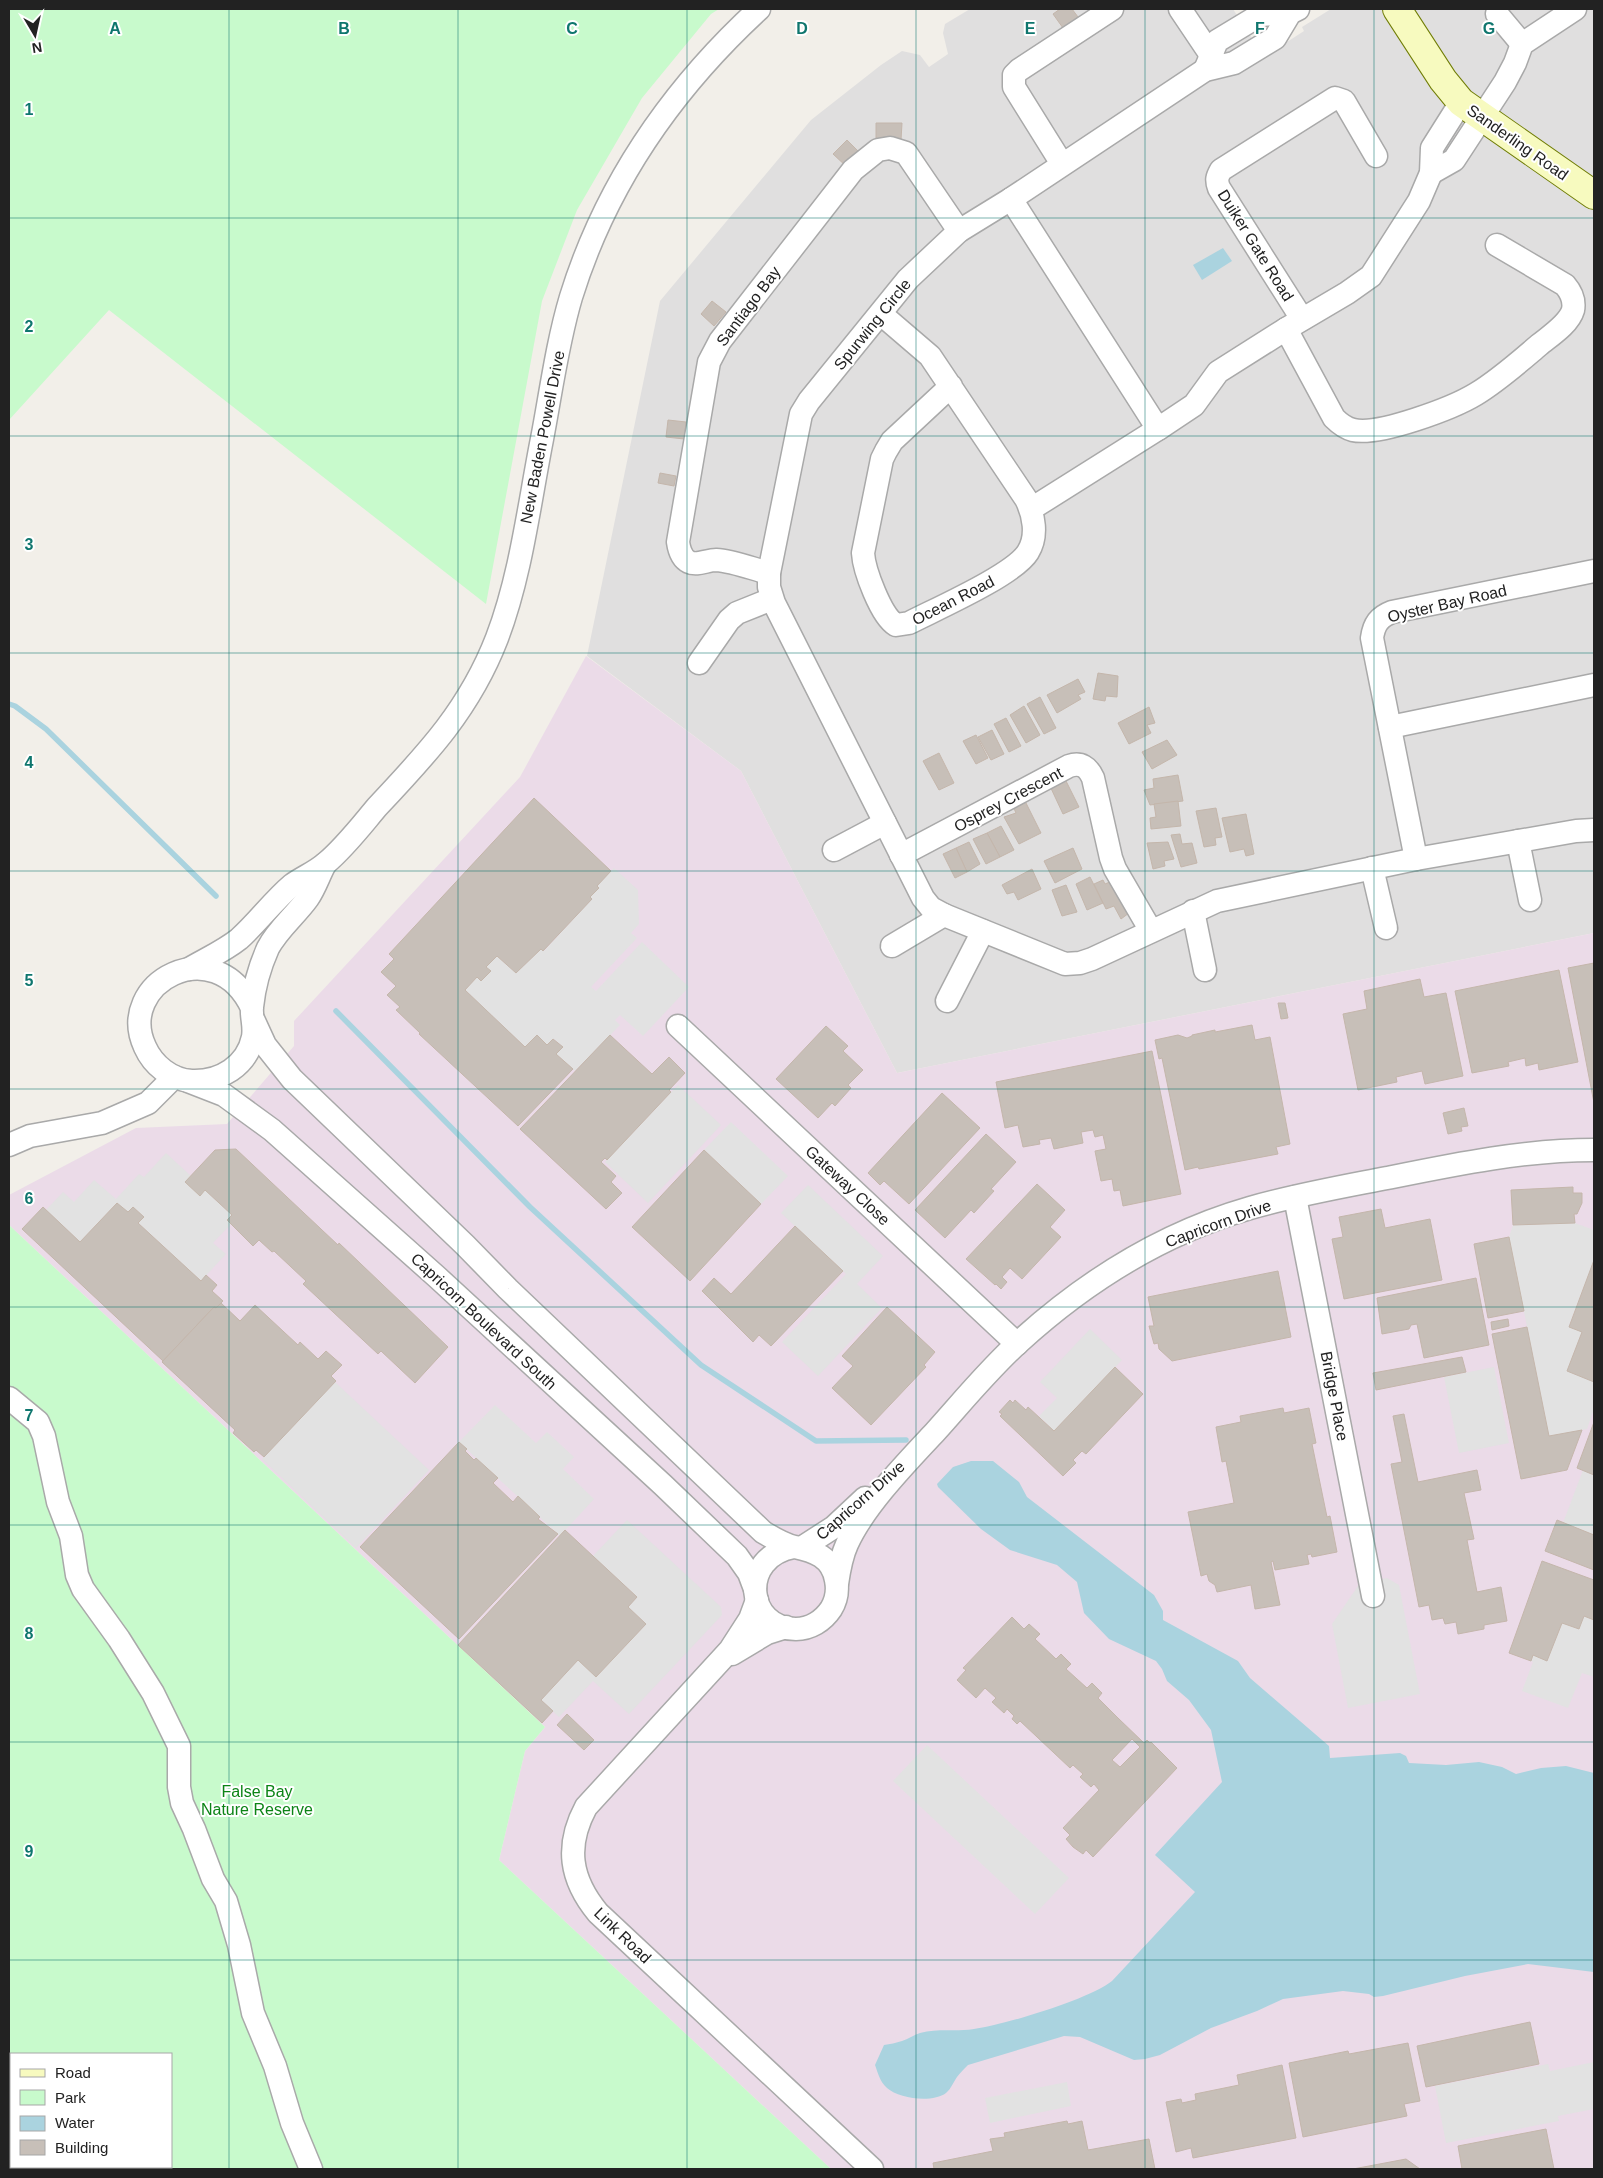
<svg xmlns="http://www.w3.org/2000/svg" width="1603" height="2178" font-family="Arial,sans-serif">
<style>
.residential{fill:#e0dfdf}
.industrial{fill:#ebdbe8}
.park{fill:#c8facc;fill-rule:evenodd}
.parking{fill:#e2e2e2}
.water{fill:#aad3df}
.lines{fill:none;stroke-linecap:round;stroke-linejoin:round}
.stream{stroke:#aad3df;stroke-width:5.5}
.building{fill:#c7bfb8;stroke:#c4b6ab;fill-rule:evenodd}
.street-casing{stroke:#a9a9a9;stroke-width:25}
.secondary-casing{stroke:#707d05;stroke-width:30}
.street{stroke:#fff;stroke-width:22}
.secondary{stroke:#f7fabf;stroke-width:28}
.grid{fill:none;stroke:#0f766e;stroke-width:1;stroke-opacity:0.55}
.labels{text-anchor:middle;stroke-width:4;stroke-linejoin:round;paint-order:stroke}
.street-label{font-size:16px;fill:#222;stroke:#fff}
.park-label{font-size:16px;fill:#0c8416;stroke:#fff}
.grid-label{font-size:16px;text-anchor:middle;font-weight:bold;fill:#0f766e;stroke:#fff;stroke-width:4;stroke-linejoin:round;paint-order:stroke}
</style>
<rect width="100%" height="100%" fill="#f2efe9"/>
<polygon class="residential" points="970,9 1233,9 1264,57 1304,31 1302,27 1331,9 1594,9 1594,933 897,1073 741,771 587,656 660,301 811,120 881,65 902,51 920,55 929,67 948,54 943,33 945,24"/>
<polygon class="industrial" points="586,656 741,771 897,1073 1594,933 1594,2169 831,2169 499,1860 525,1751 545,1727 9,1225 9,1195 136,1128 227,1124 294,1046 294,1021 520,777"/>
<g class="park">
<polygon points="9,9 719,9 711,14 642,98 577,210 542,301 486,604 109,310 9,420"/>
<path d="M9 1225 545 1727 525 1751 499 1860 831 2169H9ZM11 2054H171V2167H11Z"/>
</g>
<g class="parking">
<polygon points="614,868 638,890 639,924 631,933 637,938 591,987 596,991 642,942 689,987 643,1036 620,1015 615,1020 620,1025 575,1071 556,1054 563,1047 554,1039 547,1045 537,1035 525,1047 465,990 477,977 481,981 490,971 486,967 497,956 516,973 541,949 544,951 592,899 590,897 599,888 597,886"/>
<polygon points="678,1085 721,1125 648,1203 605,1162"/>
<polygon points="731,1122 788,1176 761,1204 704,1150"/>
<polygon points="166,1153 191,1176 185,1182 200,1195 205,1190 232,1215 227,1220 231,1224 213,1243 226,1254 201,1281 138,1223 144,1217 133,1207 128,1212 117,1203 80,1242 46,1210 63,1192 74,1202 94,1180 116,1199 139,1174 144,1177"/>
<polygon points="808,1185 883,1256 857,1284 882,1308 818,1376 782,1342 846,1274 781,1213"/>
<polygon points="1575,1223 1594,1230 1594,1260 1569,1326 1582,1332 1567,1371 1594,1382 1594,1409 1587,1429 1549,1436 1509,1237 1513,1225"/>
<polygon points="1090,1329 1122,1360 1054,1431 1039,1416 1057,1398 1040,1382"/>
<polygon points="1494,1367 1509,1443 1459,1453 1444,1377"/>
<polygon points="335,1382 429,1470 356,1548 262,1459"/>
<polygon points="495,1405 536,1443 547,1432 574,1457 563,1469 594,1499 560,1536 459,1442"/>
<polygon points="1583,1470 1594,1475 1594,1535 1563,1523"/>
<polygon points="627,1520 721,1607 722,1615 629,1714 593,1681 559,1717 541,1700 578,1660 597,1676 646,1624 628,1607 637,1597 593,1556"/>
<polygon points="1387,1578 1399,1585 1420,1694 1348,1708 1332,1624 1360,1583"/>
<polygon points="1584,1616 1594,1620 1594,1677 1582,1673 1568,1708 1522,1691 1533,1662 1531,1661 1533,1655 1547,1661 1562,1623 1579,1629"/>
<polygon points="927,1745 1069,1878 1035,1914 893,1781"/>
<polygon points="1594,2062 1594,2109 1558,2116 1559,2121 1446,2143 1435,2086 1548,2064 1550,2071"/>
<polygon points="1067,2082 1071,2106 990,2123 985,2098"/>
</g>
<g class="water">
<polygon points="1223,248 1232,261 1202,280 1193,265"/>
<path d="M971 1461H993L1019 1482 1027 1497 1154 1595 1163 1611V1620L1238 1661 1250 1678 1329 1746 1330 1758 1400 1753 1406 1756 1409 1763 1446 1765 1479 1762 1502 1767 1516 1774 1541 1768 1566 1766 1594 1773V1972L1528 1964 1465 1976 1383 1996 1374 1997 1369 1994 1343 1991 1283 1999 1257 2011 1211 2028 1160 2055 1145 2059 1134 2060 1080 2037 1064 2036 968 2065C964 2069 960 2073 957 2077 954 2081 951 2089 946 2093 933 2103 899 2099 887 2088 880 2082 878 2073 875 2065L884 2045C890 2044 896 2043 902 2041 908 2039 914 2035 920 2033 938 2028 956 2032 974 2029 1004 2025 1090 1999 1112 1981L1195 1892 1155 1855 1222 1782 1211 1730 1189 1700 1167 1681 1162 1669 1156 1661 1109 1639 1084 1613 1077 1582 1057 1565 1010 1550 981 1529 938 1487 937 1484 953 1467Z"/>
</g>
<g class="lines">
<g class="stream">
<polyline points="9,704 15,706 46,729 216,896"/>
<polyline points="336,1011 530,1207 701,1365 816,1441 906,1440"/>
</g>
</g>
<g class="building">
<polygon points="1060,9 1072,9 1078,17 1063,28 1053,14"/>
<polygon points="876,123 902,123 901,140 876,140"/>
<polygon points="847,140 860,153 847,167 833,154"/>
<polygon points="712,301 726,312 714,326 701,314"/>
<polygon points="668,420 686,422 684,439 666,437"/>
<polygon points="660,473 676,476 674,486 658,483"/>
<polygon points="1098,673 1118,676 1117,697 1106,696 1105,701 1093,699"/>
<polygon points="1078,679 1085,692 1078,695 1081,699 1057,713 1047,695"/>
<polygon points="1040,697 1056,728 1044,734 1027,704"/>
<polygon points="1024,706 1040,735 1026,743 1010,715"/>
<polygon points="1149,707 1155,723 1147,725 1151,733 1129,744 1118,723"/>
<polygon points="1006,718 1021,746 1009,752 994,724"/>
<polygon points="992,730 1004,754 991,760 978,737"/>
<polygon points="976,735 988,758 976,764 963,741"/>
<polygon points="1167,740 1177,755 1152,769 1142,752"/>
<polygon points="939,753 954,783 939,790 923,761"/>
<polygon points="1178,775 1183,801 1150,805 1144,790 1154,788 1153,779"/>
<polygon points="1064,777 1079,807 1063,814 1049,784"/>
<polygon points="534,798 611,871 597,886 599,888 590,897 592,899 543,951 541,949 516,973 497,956 486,967 491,971 481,981 477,977 465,990 525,1047 537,1035 547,1045 553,1039 563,1047 556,1054 573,1069 518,1126 419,1034 420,1033 396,1010 400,1007 387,995 396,986 381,972 394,959 389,954"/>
<polygon points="1024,799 1041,833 1019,844 1004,817 1016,813 1012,804"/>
<polygon points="1178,801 1181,826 1151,829 1150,818 1156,817 1154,804"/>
<polygon points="1216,808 1222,837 1215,838 1216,845 1204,847 1196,811"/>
<polygon points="1246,814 1254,854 1246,856 1244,849 1230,852 1222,818"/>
<polygon points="1001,826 1014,850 1000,857 987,833"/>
<polygon points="987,833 1000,857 986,864 973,839"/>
<polygon points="1180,834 1182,844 1192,843 1197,863 1181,867 1171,835"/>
<polygon points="969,842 980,864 967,872 956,848"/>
<polygon points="1168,842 1174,859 1164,861 1165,866 1153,869 1147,843"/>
<polygon points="956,848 967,872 955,878 943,854"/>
<polygon points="1073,848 1082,869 1055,883 1044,861"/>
<polygon points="1032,869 1041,889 1018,900 1014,892 1007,894 1002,885"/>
<polygon points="1090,877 1103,903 1087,910 1076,884"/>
<polygon points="1103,880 1105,884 1112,881 1129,913 1121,919 1114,906 1106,909 1094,884"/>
<polygon points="1066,885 1077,912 1062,916 1052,890"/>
<polygon points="1594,963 1594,1103 1568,968"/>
<polygon points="1559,970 1578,1062 1539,1070 1538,1063 1526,1066 1525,1058 1508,1062 1509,1066 1472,1073 1455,991"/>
<polygon points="1420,979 1424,997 1446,993 1463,1076 1425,1084 1422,1071 1396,1077 1397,1082 1358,1090 1343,1014 1367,1009 1364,991"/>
<polygon points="1278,1003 1285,1003 1288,1018 1281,1019"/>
<polygon points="1252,1025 1255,1040 1270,1037 1290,1144 1276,1147 1278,1154 1199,1169 1198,1167 1185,1170 1162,1058 1159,1059 1155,1040 1178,1035 1187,1038 1192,1036 1192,1035 1215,1030 1215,1032"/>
<polygon points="826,1026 848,1046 843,1051 863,1070 848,1085 851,1088 835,1106 832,1103 818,1118 776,1079"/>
<polygon points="610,1035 652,1074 669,1057 685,1073 669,1090 671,1092 607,1160 605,1158 601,1162 616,1176 611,1182 622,1193 606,1209 520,1129"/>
<polygon points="1152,1051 1181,1194 1123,1206 1120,1190 1114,1191 1112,1179 1101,1181 1095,1151 1106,1149 1103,1135 1095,1137 1093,1130 1081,1132 1083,1143 1054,1149 1051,1138 1039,1140 1040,1144 1023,1147 1018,1125 1005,1128 996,1082"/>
<polygon points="942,1093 980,1128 909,1204 884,1181 880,1185 868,1173"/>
<polygon points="1464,1108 1468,1126 1461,1127 1462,1131 1448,1134 1443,1113"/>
<polygon points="986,1134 1016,1162 991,1189 994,1191 974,1213 971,1210 945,1238 915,1210"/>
<polygon points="236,1149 338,1245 339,1243 448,1347 415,1383 381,1351 378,1354 303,1284 306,1281 274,1251 272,1252 259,1240 253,1246 227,1220 232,1215 205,1190 200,1196 185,1182 215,1150"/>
<polygon points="704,1150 761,1204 690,1281 632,1227"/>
<polygon points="1037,1184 1065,1210 1050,1227 1061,1237 1022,1279 1010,1268 1002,1277 1007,1282 1001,1289 996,1284 995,1285 966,1259"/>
<polygon points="1573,1187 1573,1193 1582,1193 1582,1203 1577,1214 1574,1214 1575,1223 1513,1225 1511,1190"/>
<polygon points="117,1203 128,1212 133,1207 144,1217 138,1223 201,1281 206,1275 217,1285 212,1291 223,1301 216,1308 214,1307 163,1361 22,1229 43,1207 80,1242"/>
<polygon points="1381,1209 1385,1228 1430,1219 1442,1280 1344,1299 1332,1239 1343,1237 1339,1217"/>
<polygon points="795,1226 843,1271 771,1346 759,1335 753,1342 702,1291 714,1278 731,1294"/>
<polygon points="1509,1237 1524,1311 1488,1318 1474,1244"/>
<polygon points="1594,1260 1594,1382 1567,1371 1582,1332 1569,1327"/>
<polygon points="1278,1271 1291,1337 1172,1361 1159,1349 1158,1343 1154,1344 1149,1326 1154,1326 1148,1297"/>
<polygon points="1476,1278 1489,1345 1424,1358 1417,1324 1411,1325 1409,1329 1382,1334 1377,1298"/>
<polygon points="221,1303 240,1321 255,1305 298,1345 300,1342 318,1359 326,1351 342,1365 331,1376 336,1381 264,1457 256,1450 254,1452 233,1433 235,1430 162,1362 214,1307 216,1308"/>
<polygon points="887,1307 935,1352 924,1365 926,1367 871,1425 832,1388 853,1366 842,1356"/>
<polygon points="1508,1319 1509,1326 1492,1330 1491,1322"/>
<polygon points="1527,1327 1549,1436 1582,1430 1567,1470 1521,1479 1492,1334"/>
<polygon points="1462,1357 1466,1372 1376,1390 1373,1373"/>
<polygon points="1115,1367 1143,1394 1086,1454 1082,1451 1073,1460 1076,1463 1063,1476 1000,1416 1002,1414 999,1412 1010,1400 1013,1403 1015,1400 1026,1410 1028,1407 1054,1431"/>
<polygon points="1283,1408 1284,1413 1309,1408 1316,1443 1312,1444 1327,1517 1330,1516 1337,1552 1312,1557 1311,1554 1307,1555 1309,1564 1275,1570 1273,1561 1271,1562 1280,1605 1255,1609 1251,1585 1217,1592 1215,1585 1209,1581 1207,1574 1201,1576 1188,1512 1234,1503 1226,1461 1222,1462 1216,1427 1241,1422 1240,1416"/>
<polygon points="1404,1414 1418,1482 1477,1470 1481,1490 1464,1493 1474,1539 1467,1540 1477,1592 1501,1587 1507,1621 1484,1625 1484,1629 1458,1634 1456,1622 1445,1624 1443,1618 1432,1620 1429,1605 1419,1607 1391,1464 1402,1462 1393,1416"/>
<polygon points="1594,1422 1594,1475 1577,1468"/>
<polygon points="459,1442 467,1449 465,1451 474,1460 476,1458 498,1478 493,1483 513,1502 518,1496 540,1517 538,1519 558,1534 459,1639 360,1547"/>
<polygon points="1557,1520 1594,1535 1594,1570 1545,1551"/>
<polygon points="565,1530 637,1597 628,1607 646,1624 596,1677 578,1660 541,1700 553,1711 542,1723 458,1645"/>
<polygon points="1542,1561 1594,1580 1594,1620 1584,1616 1579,1629 1562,1623 1547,1661 1533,1655 1531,1661 1509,1653"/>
<path d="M1012 1617 1024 1629 1029 1624 1040 1634 1035 1639 1056 1659 1061 1654 1071 1664 1066 1669 1087 1688 1092 1683 1102 1693 1098 1698 1118 1718 1144 1743 1147 1740 1150 1743 1151 1742 1177 1768 1093 1857 1086 1850 1083 1854 1073 1847 1066 1839 1070 1835 1063 1828 1099 1790 1094 1784 1091 1787 1080 1777 1083 1774 1073 1765 1070 1768 1020 1721 1017 1724 1012 1719 1014 1716 1007 1709 1004 1713 992 1702 996 1698 985 1688 976 1698 957 1680 966 1670 963 1668ZM1132 1739 1140 1747 1120 1767 1112 1760Z"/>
<polygon points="567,1714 594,1740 584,1750 557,1725"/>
<polygon points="1530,2022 1539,2064 1426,2087 1417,2046"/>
<polygon points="1408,2043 1420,2101 1404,2104 1407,2116 1303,2137 1289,2063 1348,2051 1349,2054"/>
<polygon points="1282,2065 1296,2138 1193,2158 1191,2148 1176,2152 1166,2102 1181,2099 1182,2103 1196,2100 1195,2094 1239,2085 1237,2075"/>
<polygon points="1067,2121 1068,2124 1082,2121 1088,2150 1149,2139 1155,2169 934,2169 933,2163 993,2151 990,2139 1005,2137 1004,2133"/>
<polygon points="1546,2129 1554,2169 1462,2169 1458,2146"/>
<polygon points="1406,2159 1420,2169 1353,2169"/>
</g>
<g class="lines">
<defs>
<g id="street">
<polyline points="1180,9 1217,64"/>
<polyline points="1298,9 1290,13 1275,38 1234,63 1205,70 1011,199 959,231 908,279 809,401 801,414 769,573 769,587 774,603 923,898 931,908 944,915 1065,964 1080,963 1092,959 1217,901 1416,859 1576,831 1594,830"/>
<polyline points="1497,14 1522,44"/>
<polyline points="1205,70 1217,41 1260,15 1290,13"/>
<polyline points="1062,164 1014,87 1014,75 1019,70 1112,9"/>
<polyline points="1431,173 1454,160 1505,82 1515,63 1522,44 1575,9"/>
<polyline points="1011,199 1158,429 1194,405 1218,372 1286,329 1347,293 1371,276 1419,201 1431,173 1432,148 1461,102"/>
<path d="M881 314 930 356 1026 499C1034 515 1038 536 1028 552 1014 575 936 609 909 623L896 625C881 616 864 570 863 553L882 459 886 451 892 441 951 386"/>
<path d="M1302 319 1219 188C1216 180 1217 177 1221 170L1335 98 1344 101 1376 156"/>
<path d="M1286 329 1334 418C1340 424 1345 428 1353 430 1379 436 1453 408 1476 394 1499 380 1519 362 1539 345 1550 336 1569 324 1573 310 1575 300 1571 292 1565 285L1497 245"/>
<polyline points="1031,509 1158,429"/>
<path d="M769 573C753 569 733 561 716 560 707 560 697 566 689 562 681 558 679 549 678 542L709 362 720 341 853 170 878 150 890 148 906 153 959 231"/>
<polyline points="699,663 729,620 737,613 772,599"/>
<polyline points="1390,727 1594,685"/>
<polyline points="1518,841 1530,900"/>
<polyline points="834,850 885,823"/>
<path d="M901 855 1069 766C1081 762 1088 767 1093 778L1111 858 1115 869 1151 931"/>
<path d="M1416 859 1372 638C1374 624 1379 617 1392 612L1594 571"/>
<polyline points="1372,868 1386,928"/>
<polyline points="1193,911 1205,970"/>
<polyline points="892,946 944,915"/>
<path d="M189 969C206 959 224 951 239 939 258 922 273 901 292 885 303 877 316 872 326 863 345 847 361 826 377 807 428 753 470 708 497 638 521 575 529 505 542 439 551 392 557 344 571 297 606 184 672 89 759 9"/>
<polyline points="947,1001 983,931"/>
<path d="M252 1008C215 929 115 983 145 1047 153 1065 171 1080 192 1081 220 1082 247 1066 253 1037 255 1026 251 1017 252 1007 254 987 260 966 268 948 278 929 295 916 308 898 315 888 319 875 325 864"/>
<path d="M254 1021 265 1045 292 1079 465 1245 508 1289 763 1532C773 1538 784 1545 795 1547 814 1551 832 1557 836 1580 838 1590 836 1601 831 1609 823 1621 810 1629 796 1629 746 1629 738 1557 794 1547"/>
<polyline points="678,1026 1017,1344"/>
<polyline points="188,1081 224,1095 272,1130 437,1277 663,1485 737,1556 749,1573 755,1589"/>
<polyline points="9,1145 30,1136 102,1123 148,1103 174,1077"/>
<polyline points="1295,1197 1373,1596"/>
<polyline points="9,1398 38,1422 44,1436 58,1502 71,1536 77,1575 83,1589 119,1639 153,1693 179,1746 179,1787 182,1803 194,1829 213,1879 226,1901 239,1945 253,2013 275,2066 292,2123 311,2169"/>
<polyline points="803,1547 834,1527 865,1498"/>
<path d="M837 1584C839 1570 841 1557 847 1544 864 1506 907 1462 936 1431 963 1401 989 1369 1019 1342 1086 1281 1163 1233 1250 1208 1295 1195 1341 1187 1387 1178 1456 1164 1524 1150 1594 1150"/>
<path d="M757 1600 750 1619 730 1650 586 1807C565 1846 570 1879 598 1913L872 2169"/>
<polyline points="732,1654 767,1633 786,1627"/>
</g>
<polyline id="secondary" points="1397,9 1443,80 1461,102 1594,195"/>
</defs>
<use href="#street" class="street-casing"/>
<use href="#secondary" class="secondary-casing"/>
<use href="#street" class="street"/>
<use href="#secondary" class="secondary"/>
</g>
<path class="grid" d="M229 9V2169M458 9V2169M687 9V2169M916 9V2169M1145 9V2169M1374 9V2169M9 218H1594M9 436H1594M9 653H1594M9 871H1594M9 1089H1594M9 1307H1594M9 1525H1594M9 1742H1594M9 1960H1594"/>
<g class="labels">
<g class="street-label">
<text transform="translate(1518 142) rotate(35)" y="6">Sanderling Road</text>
<text transform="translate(1256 245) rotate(58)" y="6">Duiker Gate Road</text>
<text transform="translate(748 306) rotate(-53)" y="6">Santiago Bay</text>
<text transform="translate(872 324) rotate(-51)" y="6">Spurwing Circle</text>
<text transform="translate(542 437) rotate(-79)" y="6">New Baden Powell Drive</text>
<text transform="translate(953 600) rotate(-27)" y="6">Ocean Road</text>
<text transform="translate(1447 603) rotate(-13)" y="6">Oyster Bay Road</text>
<text transform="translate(1008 799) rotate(-28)" y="6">Osprey Crescent</text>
<text transform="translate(848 1185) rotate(43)" y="6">Gateway Close</text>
<text transform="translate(1218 1223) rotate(-20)" y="6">Capricorn Drive</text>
<text transform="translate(484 1321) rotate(43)" y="6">Capricorn Boulevard South</text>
<text transform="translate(1335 1396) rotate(79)" y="6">Bridge Place</text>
<text transform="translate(860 1500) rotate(-41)" y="6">Capricorn Drive</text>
<text transform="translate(623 1935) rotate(44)" y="6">Link Road</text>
</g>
<g class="park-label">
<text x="257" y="1797">False Bay<tspan x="257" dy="18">Nature Reserve</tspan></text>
</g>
</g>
<g class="grid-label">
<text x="115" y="34">A</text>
<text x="344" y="34">B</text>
<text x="572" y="34">C</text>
<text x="802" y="34">D</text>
<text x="1030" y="34">E</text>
<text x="1260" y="34">F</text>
<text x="1489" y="34">G</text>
<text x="29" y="115">1</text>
<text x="29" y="332">2</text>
<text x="29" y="550">3</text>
<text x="29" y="768">4</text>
<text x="29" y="986">5</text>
<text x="29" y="1204">6</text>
<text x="29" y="1421">7</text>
<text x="29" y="1639">8</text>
<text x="29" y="1857">9</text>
</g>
<rect width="1603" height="2178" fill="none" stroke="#222222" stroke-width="20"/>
<rect x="10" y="2053" width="162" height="115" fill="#ffffff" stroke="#a7a7a7"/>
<rect x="20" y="2069" width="25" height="8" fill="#f7fabf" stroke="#a7a7a7"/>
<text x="55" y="2078" font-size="15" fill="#222222">Road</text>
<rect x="20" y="2090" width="25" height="15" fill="#c8facc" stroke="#a7a7a7"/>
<text x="55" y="2103" font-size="15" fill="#222222">Park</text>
<rect x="20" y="2116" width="25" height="15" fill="#aad3df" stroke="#a7a7a7"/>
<text x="55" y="2128" font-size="15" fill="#222222">Water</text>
<rect x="20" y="2140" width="25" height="15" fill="#c7bfb8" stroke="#a7a7a7"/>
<text x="55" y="2153" font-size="15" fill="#222222">Building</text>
<g transform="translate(35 35) rotate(171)" stroke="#ffffff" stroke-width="4" paint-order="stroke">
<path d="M0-4L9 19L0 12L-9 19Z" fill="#222222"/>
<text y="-8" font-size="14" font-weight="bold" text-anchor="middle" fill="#222222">N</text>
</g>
</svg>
